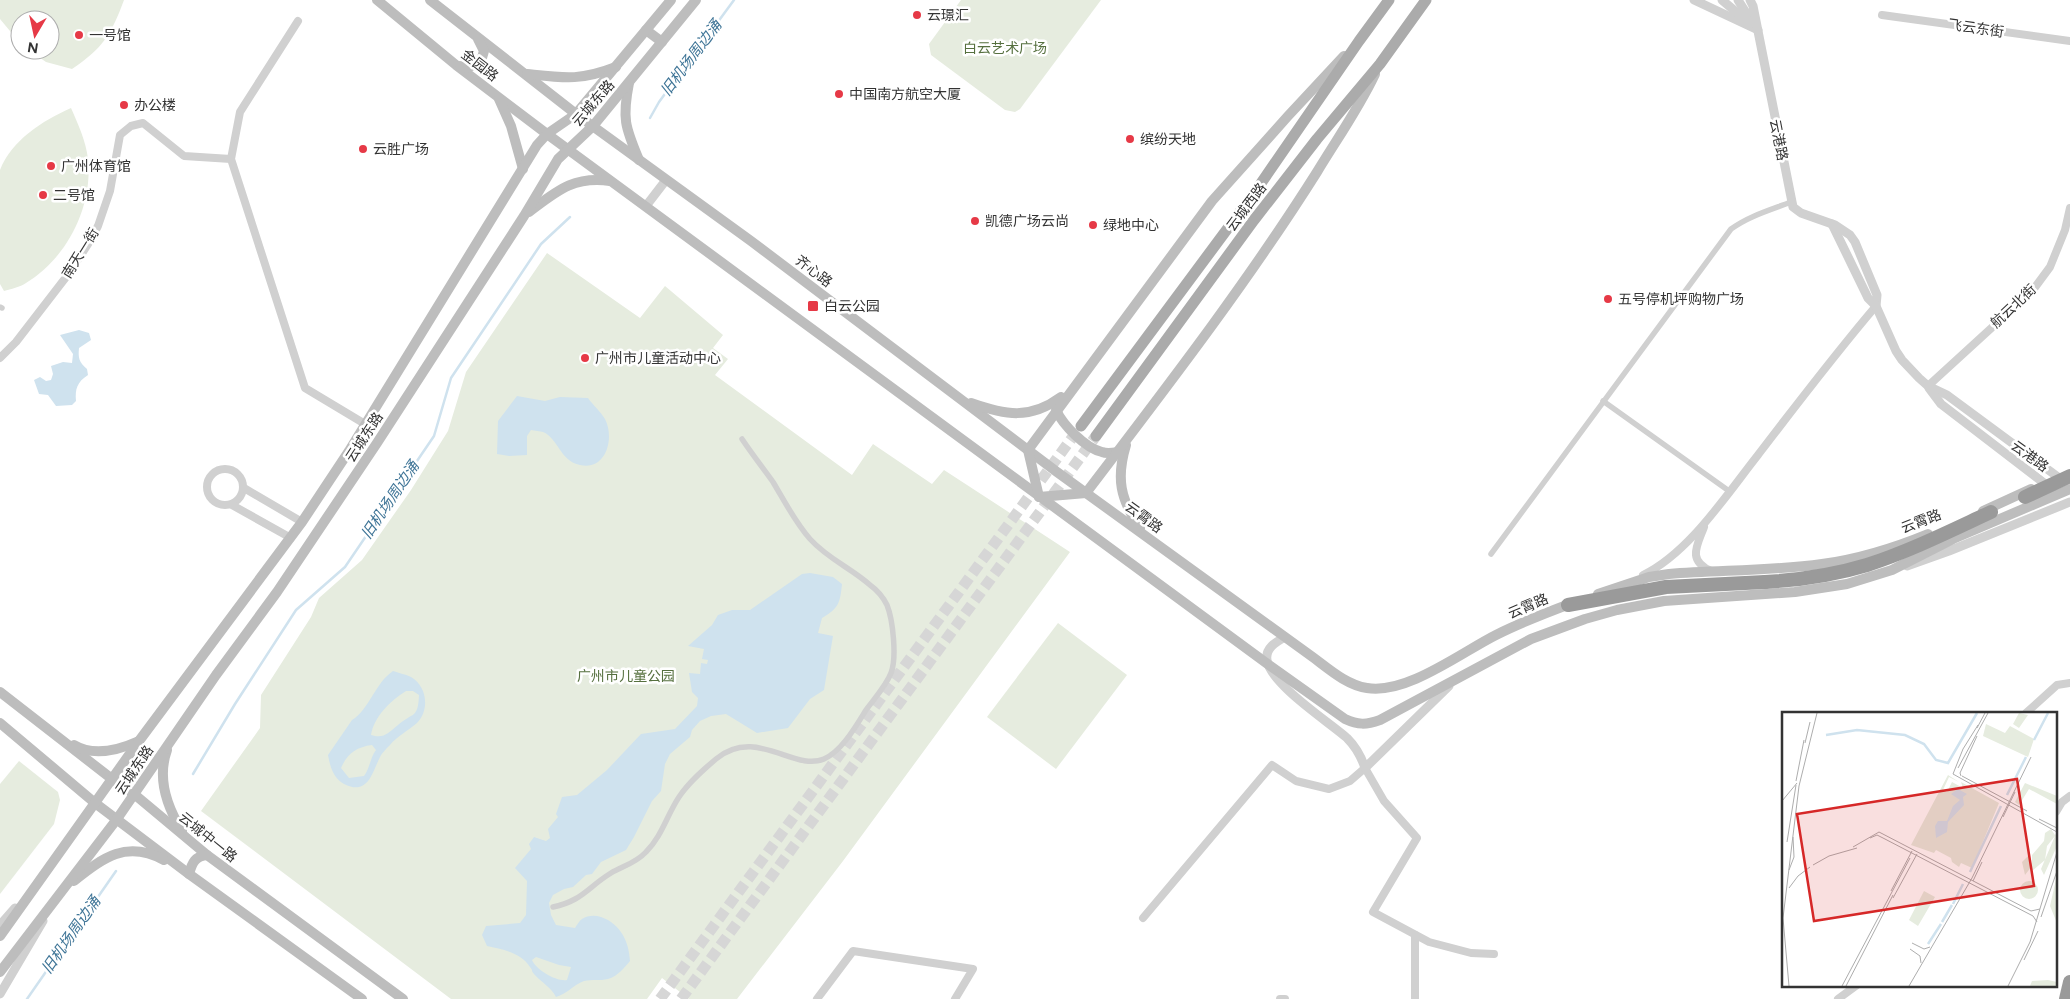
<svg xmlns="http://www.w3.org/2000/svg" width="2070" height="999" font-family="Figtree,'Noto Sans SC',sans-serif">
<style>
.green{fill:#e6ecdf}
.water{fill:#cfe2ee;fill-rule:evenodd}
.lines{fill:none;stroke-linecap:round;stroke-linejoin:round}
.stream{stroke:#cfe2ee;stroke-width:2.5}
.primary-tunnel{stroke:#d6d6d6;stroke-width:11;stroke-dasharray:11 5.5;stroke-linecap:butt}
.pedestrian{stroke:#d0d0d0;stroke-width:5.5}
.minor{stroke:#d0d0d0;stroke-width:8}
.tertiary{stroke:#d0d0d0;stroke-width:9}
.secondary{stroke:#bdbdbd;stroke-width:10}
.primary{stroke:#ababab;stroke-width:11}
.motorway{stroke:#9a9a9a;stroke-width:14}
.motorway-bridge{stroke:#9a9a9a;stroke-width:14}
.poi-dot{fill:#e63946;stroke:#fff;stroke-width:2}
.labels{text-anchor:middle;stroke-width:5;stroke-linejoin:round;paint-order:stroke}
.poi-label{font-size:14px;fill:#333;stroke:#fff;text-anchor:start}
.street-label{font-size:14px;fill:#333;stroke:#fff}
.park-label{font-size:14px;fill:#56703f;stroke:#fff}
.water-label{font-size:15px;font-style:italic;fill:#3f7597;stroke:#fff}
.inset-river{fill:none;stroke:#cfe2ee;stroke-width:2.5}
.inset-road{fill:none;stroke:#adadad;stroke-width:1}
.view{fill:#d62828;fill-opacity:0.15;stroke:#d62828;stroke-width:2.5}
.inset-edge{fill:none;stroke:#333;stroke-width:2.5}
</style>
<rect width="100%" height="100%" fill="#fff"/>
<g class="green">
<path d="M0 0H124C111 35 103 48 72 69L46 62 29 50H50V20H20V43L0 19Z"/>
<polygon points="961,0 1101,0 1020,109 1015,112 1005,110 931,55 929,44"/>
<path d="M71 108C78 124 86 141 88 159 93 207 67 258 26 283 20 287 11 289 4 291L0 284V170C12 140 42 121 71 108Z"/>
<polygon points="547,253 640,318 665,286 723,335 713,348 728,359 715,375 852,475 873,444 932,484 944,470 1070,552 843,861 737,999 689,999 662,978 647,999 451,999 201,811 260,728 261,695 311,617 319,598 362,560 411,490 448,431 466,372"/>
<polygon points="1058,623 1127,675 1056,769 987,717"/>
<polygon points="19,761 58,792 60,800 54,824 0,894 0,784"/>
</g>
<g class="water">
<path d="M79 330 89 333 91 340 79 348C78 358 79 362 87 369L88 375C77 382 75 389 76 401L72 405 56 406 48 395 39 394 34 380 40 377 46 381 51 380 53 374 51 366 63 362 72 363 73 354 60 335Z"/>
<path d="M517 396 545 401 560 397 588 398C593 405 601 412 605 419 615 438 606 471 580 465 560 461 558 438 543 432 540 431 535 431 531 430L527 436V455L509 456 497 454 498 421Z"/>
<path d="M810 573 833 577 842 584C840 603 839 608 822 618L818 633 833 636 824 690 810 699 788 728 757 733 726 714 711 716 700 721 692 730 690 737 670 754 665 764 661 791 652 801 634 837 626 850 601 862 592 874 586 875 573 887 564 889 553 895 549 903 551 915 556 925 575 928C577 925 579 921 582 919 588 915 595 915 601 917 621 924 629 942 630 961 624 968 618 976 608 979 600 981 592 979 584 981 573 985 567 994 556 997 551 987 542 983 534 974 530 969 534 972 530 967 521 953 502 949 487 946L482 935 486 926 520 923 526 915 527 881 515 868 531 849 529 844 534 837 546 841 550 838 548 829 558 817 556 814 562 797 577 795 607 770 641 734 675 729 697 706 698 698 692 692 689 673 700 674 701 663 707 664 708 660 702 659 704 649 688 646 712 625 718 615 732 610H750L802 574ZM536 957 559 965 571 967 567 980C557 982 536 970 532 960Z"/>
<path d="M393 671C398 673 405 674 411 677 427 686 430 710 417 723 408 731 397 736 390 745 387 748 382 753 380 757 372 773 368 796 344 784 333 778 330 766 328 755L352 720C369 710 375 683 393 671ZM406 691H413L419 695C418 719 413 712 398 725 388 733 384 739 371 735 374 717 390 701 406 691ZM372 745 376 750C370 758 370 768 364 776L349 778 341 768C347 754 356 747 372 745Z"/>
</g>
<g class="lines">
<g class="stream">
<polyline points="650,118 659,102 734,0"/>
<polyline points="193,774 235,704 296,610 345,567 434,436 451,378 541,244 570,217"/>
<polyline points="27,999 116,871"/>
</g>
<g class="primary-tunnel">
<polyline points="660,999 1080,427"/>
<polyline points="681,999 1096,436"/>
</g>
<g class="pedestrian">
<polyline points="0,307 2,308"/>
<polyline points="1603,401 1729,491"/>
<path d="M1491 554 1731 229C1749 216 1770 210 1791 202"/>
<path d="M553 907C582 901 588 887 611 873 623 866 636 863 646 852 662 836 667 815 679 797 689 782 703 770 716 759 756 726 794 772 824 759 842 751 856 726 866 710 874 699 886 686 891 673 897 658 893 620 887 605 883 597 877 590 870 585 851 568 828 559 810 539 795 522 785 502 773 482 763 468 752 454 742 439"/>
</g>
<g class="minor">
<polyline points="1882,15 2070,41"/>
<polyline points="298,21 240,112 231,159 305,388 365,424"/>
<polyline points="0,358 16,342 70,272 90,241 98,226 110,191 120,135 131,126 143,123 184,156 231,159"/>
<polyline points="1928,386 2033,290 2050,267 2065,230 2070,208"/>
<circle cx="225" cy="487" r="18"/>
<polyline points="244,488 302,522"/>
<polyline points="232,505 291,538"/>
<path d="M1704 527C1697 546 1687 560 1711 571"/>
<path d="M1643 575C1689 553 1727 494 1758 455 1797 404 1835 354 1876 306"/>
<polyline points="2026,713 2057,685 2070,683"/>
<polyline points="2056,812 2062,802 2070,796"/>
<polyline points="1143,918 1272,765 1296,781 1329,789 1350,781 1365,768 1384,801 1417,838 1373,912 1429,942 1471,953 1494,954"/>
<polyline points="817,999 853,951 973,969 955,999"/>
<polyline points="1280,999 1285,999"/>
<polyline points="1415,999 1415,935"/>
<polyline points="1838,999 1857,985"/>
</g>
<g class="tertiary">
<polyline points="1694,0 1758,30"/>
<polyline points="1722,0 1748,22"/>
<polyline points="1738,0 1752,22"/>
<polyline points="1750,0 1753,6 1793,207 1801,213 1835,225 1850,235 1855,242 1877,295 1876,306 1896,351 1902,360 1919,378 1928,386 1947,395 2058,477"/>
<polyline points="646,206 666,180"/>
<polyline points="1832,224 1868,298 1876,306"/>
<polyline points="1929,388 1941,404 2044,483"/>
<polyline points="1907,566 1949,551 2070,502"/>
<path d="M1285 637C1276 642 1265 648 1267 660 1270 684 1329 722 1347 738 1356 747 1361 756 1365 768L1449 686"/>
<polyline points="0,925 15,908"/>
<polyline points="0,994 43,921"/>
</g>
<g class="secondary">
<path d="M377 0 456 65 547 134 1269 665 1345 719C1358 725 1366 725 1380 720L1531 639 1585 619 1617 610 1664 601 1795 592 1847 584 1892 570 1953 539 2070 489"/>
<path d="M430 0 576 114 751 241 1057 472 1314 658C1330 670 1347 685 1367 688 1406 695 1462 652 1496 635 1522 622 1548 612 1575 602"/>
<polyline points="646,30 662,42"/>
<polyline points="460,66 467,68 481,61 484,51 478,39"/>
<path d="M527 74C564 78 580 81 616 67"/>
<path d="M629 83C622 118 625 127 639 160"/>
<polyline points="499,99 511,126 523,169"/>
<path d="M529 212C557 191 573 176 610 181"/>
<path d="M971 403C1005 415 1030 420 1061 397"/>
<path d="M1056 410C1063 425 1085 448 1102 452 1107 454 1112 453 1118 452"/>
<path d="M1126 445C1116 478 1120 499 1140 528"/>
<polyline points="1039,497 1028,450 1212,201 1288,116 1344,56"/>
<path d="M1039 497 1086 493C1166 388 1247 283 1317 172 1337 139 1359 108 1375 74"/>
<polyline points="1983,511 2031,489"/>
<path d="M1598 594 1649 577 1669 574C1720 570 1771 571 1822 564 1858 559 1894 548 1928 534"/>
<polyline points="0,692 112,779 134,794 207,855 403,999"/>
<polyline points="0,723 95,803 189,874 362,999"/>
<path d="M74 745C94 757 119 750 139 741"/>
<path d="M167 750C157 778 167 807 182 831"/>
<path d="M189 874C192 863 195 856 207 855"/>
<path d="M74 881C103 857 127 840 164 860"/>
<polyline points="0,936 139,741 302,522 349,451 537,145 547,134 576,114 671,0"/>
<polyline points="0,972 117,819 216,675 277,592 377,443 524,216 558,159 593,126 696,0"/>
</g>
<g class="primary">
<polyline points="1081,426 1257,189 1359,41 1389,0"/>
<polyline points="1096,436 1254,220 1317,139 1380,64 1426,0"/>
</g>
<g class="motorway">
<polyline points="2025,497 2070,476"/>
<polyline points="1568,605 1666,587 1765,582"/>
<polyline points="2066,999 2070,982"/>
</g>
<path class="motorway-bridge" d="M1765 582C1799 580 1834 575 1867 565 1910 551 1950 531 1991 512"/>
</g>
<g class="poi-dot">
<circle cx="917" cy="15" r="5"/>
<circle cx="79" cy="35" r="5"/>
<circle cx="839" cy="94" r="5"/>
<circle cx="124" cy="105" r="5"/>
<circle cx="1130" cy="139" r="5"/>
<circle cx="363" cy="149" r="5"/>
<circle cx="51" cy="166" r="5"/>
<circle cx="43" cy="195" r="5"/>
<circle cx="975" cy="221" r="5"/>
<circle cx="1093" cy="225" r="5"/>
<circle cx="1608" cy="299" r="5"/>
<rect x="807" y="300" width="12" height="12" rx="2.5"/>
<circle cx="585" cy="358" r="5"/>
</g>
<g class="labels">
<g class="poi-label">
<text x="927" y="20">云璟汇</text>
<text x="89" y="40">一号馆</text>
<text x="849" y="99">中国南方航空大厦</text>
<text x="134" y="110">办公楼</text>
<text x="1140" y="144">缤纷天地</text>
<text x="373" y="154">云胜广场</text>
<text x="61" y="171">广州体育馆</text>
<text x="53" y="200">二号馆</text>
<text x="985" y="226">凯德广场云尚</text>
<text x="1103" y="230">绿地中心</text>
<text x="1618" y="304">五号停机坪购物广场</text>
<text x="824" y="311">白云公园</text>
<text x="595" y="363">广州市儿童活动中心</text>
</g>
<g class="street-label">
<text transform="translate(1976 28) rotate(8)" y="5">飞云东街</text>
<text transform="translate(480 65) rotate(38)" y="5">金园路</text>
<text transform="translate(593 103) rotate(-49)" y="5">云城东路</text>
<text transform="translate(1779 140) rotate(79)" y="5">云港路</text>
<text transform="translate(1246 207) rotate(-53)" y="5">云城西路</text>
<text transform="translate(80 253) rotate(-58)" y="5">南天一街</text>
<text transform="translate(814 271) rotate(37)" y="5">齐心路</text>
<text transform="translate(2013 306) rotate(-43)" y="5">航云北街</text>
<text transform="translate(364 437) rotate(-57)" y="5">云城东路</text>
<text transform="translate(2030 456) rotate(36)" y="5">云港路</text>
<text transform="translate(1144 517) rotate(36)" y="5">云霄路</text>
<text transform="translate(1921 521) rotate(-21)" y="5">云霄路</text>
<text transform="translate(1528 606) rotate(-23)" y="5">云霄路</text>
<text transform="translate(134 770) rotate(-56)" y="5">云城东路</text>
<text transform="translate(208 837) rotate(39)" y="5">云城中一路</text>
</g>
<g class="park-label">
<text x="1005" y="53">白云艺术广场</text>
<text x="626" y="681">广州市儿童公园</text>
</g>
<g class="water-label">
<text transform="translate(691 58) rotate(-53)" y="5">旧机场周边涌</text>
<text transform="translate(390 500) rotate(-56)" y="5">旧机场周边涌</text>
<text transform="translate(71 935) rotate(-55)" y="5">旧机场周边涌</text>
</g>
</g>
<g transform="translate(1782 712)">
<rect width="275" height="275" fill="#fff"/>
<path d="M237 1 246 3 237 16 231 12ZM204 12 223 21 228 14 252 27 246 45 201 24ZM166 63 177 70 167 65 161 78 165 80 170 70 181 76 179 70 217 91 190 156 179 151 177 155 170 150 169 146 154 138 152 141 129 133ZM243 71 275 84V92L247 77 237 93 233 90ZM269 117 273 123 275 121V134L262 163 259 157 273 124 265 134 263 148 250 159V143L262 129 263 121ZM247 143 250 154 243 163 240 150ZM275 163V211L268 194ZM238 178a9 9 0 1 1 18 0a9 9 0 1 1-18 0ZM142 179 153 185 136 214 127 208ZM266 268 275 270V274H248L250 269Z" fill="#e6ecdf"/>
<path d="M176 77 185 82 181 85 182 93 166 110 165 120 154 126 153 114 156 109H165L171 94 178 88 169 82Z" fill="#cfe2ee"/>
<path class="inset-river" d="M44 23 75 18 123 23 142 32 154 48 166 51 195 1M252 28 266 1M225 83 244 45M188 160 219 94M171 192 181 172M160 210 170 193M146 232 159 212"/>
<path class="inset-road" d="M196 13 181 37 171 62 275 120M195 16 203 1M23 31 28 10M176 56 206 1M179 64 178 61 195 24M180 64 245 99M14 69 22 28M0 89 15 71M221 105 233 80M257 107 275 116M88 126 95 123 101 126 251 204 255 210M5 130 14 73M71 135 97 120 249 199 258 197M31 153 47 144 75 136M7 158 12 145 11 125M191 169 200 150M7 176 16 164 28 155M109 179 130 139M111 186 135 142M259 205 275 159M130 231 142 237 148 235M128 237 138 244 139 251M242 248 256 219M7 274 1 206 17 74 35 1M60 274 128 146M64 274 111 183M127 274 190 166 249 45M226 274 248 230 275 140"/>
<path class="view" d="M235 67 252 174 32 209 15 102Z"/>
<rect width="275" height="275" class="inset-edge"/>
</g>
<g transform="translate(35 35) rotate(189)"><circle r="24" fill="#ffffff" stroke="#adadad"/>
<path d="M0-4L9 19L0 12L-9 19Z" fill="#e63946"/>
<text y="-8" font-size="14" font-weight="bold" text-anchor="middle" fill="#333333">N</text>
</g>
</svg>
